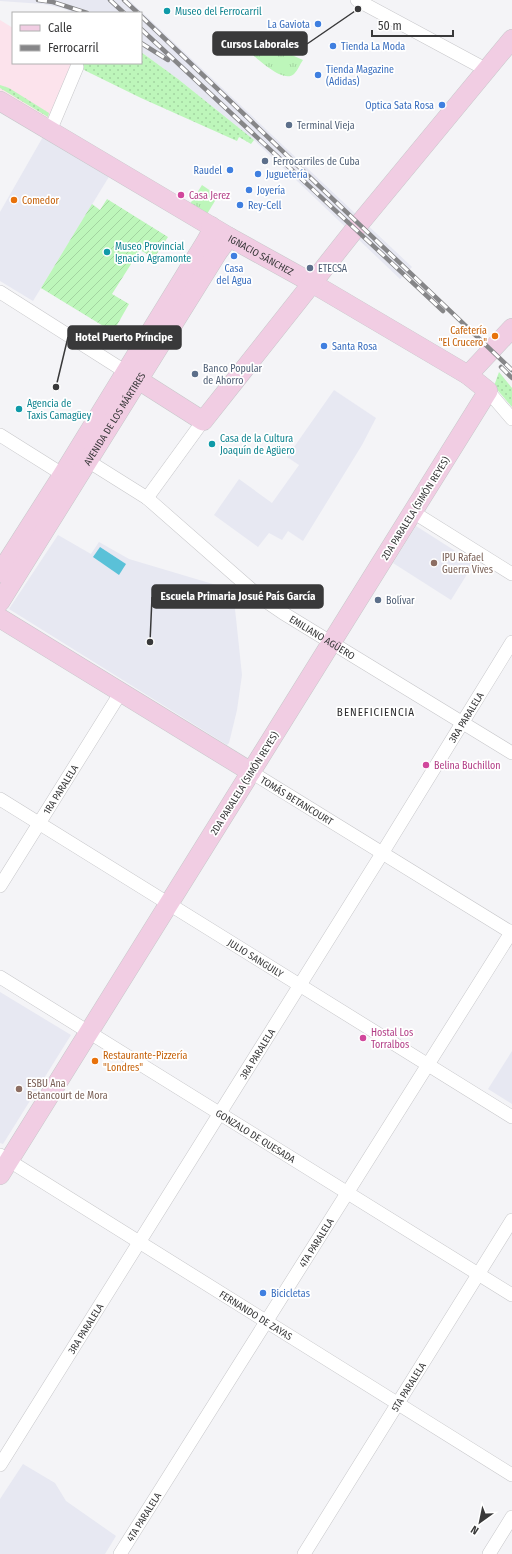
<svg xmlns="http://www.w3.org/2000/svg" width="512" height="1554" font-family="'Fira Sans Condensed',sans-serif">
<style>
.built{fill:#e7e8f2}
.medical{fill:#fce3ec}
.grass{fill:url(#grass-dots)}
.park{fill:url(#park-tufts)}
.garden{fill:url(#garden-furrows)}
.water{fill:#5ac1d8}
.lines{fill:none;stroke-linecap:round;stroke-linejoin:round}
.street-casing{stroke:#c7c7ca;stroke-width:14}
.secondary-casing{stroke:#c7c7ca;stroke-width:20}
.street{stroke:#fff;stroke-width:13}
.secondary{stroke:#f1cde3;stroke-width:19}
.rail-casing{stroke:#868688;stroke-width:4.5}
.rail{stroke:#fff;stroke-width:3;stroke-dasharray:9;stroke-linecap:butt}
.culture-dot{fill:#0f9aa8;stroke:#fff;stroke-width:1.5}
.shop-dot{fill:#3f7fe0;stroke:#fff;stroke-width:1.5}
.service-dot{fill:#5c6f8a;stroke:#fff;stroke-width:1.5}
.hotel-dot{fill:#d1479c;stroke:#fff;stroke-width:1.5}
.food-dot{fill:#e8710a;stroke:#fff;stroke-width:1.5}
.education-dot{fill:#8d6e63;stroke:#fff;stroke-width:1.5}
.labels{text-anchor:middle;stroke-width:3.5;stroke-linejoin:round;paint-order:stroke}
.culture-label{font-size:10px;fill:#0d838f;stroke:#fff;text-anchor:start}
.shop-label{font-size:10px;fill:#366cbe;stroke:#fff;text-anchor:start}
.service-label{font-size:10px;fill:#4e5e75;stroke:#fff;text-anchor:start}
.hotel-label{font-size:10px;fill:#b23c85;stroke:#fff;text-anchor:start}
.food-label{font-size:10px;fill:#c56008;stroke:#fff;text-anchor:start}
.street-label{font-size:10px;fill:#39393a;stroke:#fff}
.education-label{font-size:10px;fill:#785e54;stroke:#fff;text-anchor:start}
.neighbourhood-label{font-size:11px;letter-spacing:1px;fill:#2c2c2e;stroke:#fff}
.leader{fill:none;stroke:#39393a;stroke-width:1.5}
.callout-dot{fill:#39393a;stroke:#fff;stroke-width:1.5}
.callout{fill:#39393a;stroke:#39393a;stroke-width:1.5}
.callout-label{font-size:11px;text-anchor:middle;font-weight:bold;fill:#fff}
</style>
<defs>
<pattern id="grass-dots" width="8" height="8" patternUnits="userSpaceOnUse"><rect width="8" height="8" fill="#bdf6ba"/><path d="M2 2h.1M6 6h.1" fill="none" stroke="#a3d4a1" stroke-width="1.8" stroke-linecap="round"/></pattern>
<pattern id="park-tufts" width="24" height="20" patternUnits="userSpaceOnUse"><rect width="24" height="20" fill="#bdf6ba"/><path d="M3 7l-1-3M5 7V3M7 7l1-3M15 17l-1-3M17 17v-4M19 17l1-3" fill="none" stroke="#a3d4a1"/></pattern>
<pattern id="garden-furrows" width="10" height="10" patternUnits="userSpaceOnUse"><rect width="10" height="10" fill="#bdf6ba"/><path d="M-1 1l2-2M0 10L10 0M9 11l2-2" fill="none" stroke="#a3d4a1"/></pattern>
</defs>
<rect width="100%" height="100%" fill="#f4f4f7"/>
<g class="built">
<polygon points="0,0 129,0 412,267 400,279 254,140 178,79 141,52 141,13 74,13 62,8 43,4 0,1"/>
<polygon points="44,135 110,175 33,301 0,281 0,212"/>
<polygon points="334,390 376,418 362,445 303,541 288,531 282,540 269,533 258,547 214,515 239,479 272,503 299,465 287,457"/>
<polygon points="416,526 474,563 451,600 393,563"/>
<polygon points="58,535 91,554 99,542 129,559 233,590 242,675 237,710 229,743 227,745 9,609"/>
<polygon points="0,992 71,1035 3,1144 0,1143"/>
<polygon points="512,1051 512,1104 488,1089"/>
<polygon points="23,1464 55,1483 66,1501 116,1536 105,1554 0,1554 0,1499"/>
</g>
<polygon class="medical" points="0,20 13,28 13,63 69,63 77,67 50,131 0,101"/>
<g class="grass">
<polygon points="141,52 178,79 254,140 251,144 239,137 237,141 141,98 86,71 73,63 141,63"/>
<polygon points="0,85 9,88 49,113 48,117 0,88"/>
<polygon points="499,372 512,388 512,407 494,386"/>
</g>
<g class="park">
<path d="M256 39 303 60C300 64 298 70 294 74 283 84 257 58 248 51Z"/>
<polygon points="202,185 218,196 207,214 190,204"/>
</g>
<polygon class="garden" points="107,199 168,237 154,258 140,250 112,294 129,304 113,332 41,288 92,204 100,210"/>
<polygon class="water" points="100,547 126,564 119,575 93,557"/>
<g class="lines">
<defs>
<g id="street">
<polyline points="357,0 487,70"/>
<polyline points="50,131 77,67"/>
<polyline points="0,292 126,372"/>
<polyline points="488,391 512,419"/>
<polyline points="0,435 70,479"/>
<path id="s1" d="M88 461 147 498 261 598 283 613 512 753"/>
<polyline points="147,498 203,421"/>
<polyline points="413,512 512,574"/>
<path id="s2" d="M251 772 512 933"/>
<path id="s3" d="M0 799 512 1117"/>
<path id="s4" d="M0 886 121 692"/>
<path id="s5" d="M0 977 512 1295"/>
<path id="s6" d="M0 1155 512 1475"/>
<path id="s7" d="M0 1465 378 860 512 642"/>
<path id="s8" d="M120 1554 512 931"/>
<path id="s9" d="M304 1554 512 1220"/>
<polyline points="489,1554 512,1517"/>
</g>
<g id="secondary">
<path id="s10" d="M0 101 229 237 312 283 468 375 488 391 0 1175"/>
<polyline points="126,372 203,421 355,229 512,39"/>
<polyline points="468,375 512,328"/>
<polyline points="0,573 63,474 205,243 210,234 211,226"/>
<path id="s11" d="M0 602 218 252 229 237"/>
<polyline points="0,618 251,772"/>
</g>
</defs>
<use href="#street" class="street-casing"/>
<use href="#secondary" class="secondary-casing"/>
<use href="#street" class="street"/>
<use href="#secondary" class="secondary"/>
<defs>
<g id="rail">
<polyline points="38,0 53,2 87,13"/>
<polyline points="110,0 124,13"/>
<polyline points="124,0 138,13"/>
<polyline points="141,16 512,370"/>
<polyline points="141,29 443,311"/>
<polyline points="141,43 168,60"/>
<polyline points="501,367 512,378"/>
</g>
</defs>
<use href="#rail" class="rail-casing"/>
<use href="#rail" class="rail"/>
</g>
<g class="culture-dot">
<circle cx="167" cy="11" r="4"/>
<circle cx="107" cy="252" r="4"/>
<circle cx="19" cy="409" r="4"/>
<circle cx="212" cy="444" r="4"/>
</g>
<g class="shop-dot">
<circle cx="318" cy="24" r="4"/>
<circle cx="333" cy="46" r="4"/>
<circle cx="318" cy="75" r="4"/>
<circle cx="442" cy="105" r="4"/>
<circle cx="230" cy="170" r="4"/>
<circle cx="258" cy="174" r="4"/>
<circle cx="249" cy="190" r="4"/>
<circle cx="240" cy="205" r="4"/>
<circle cx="234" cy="256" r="4"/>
<circle cx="324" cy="346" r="4"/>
<circle cx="263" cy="1293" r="4"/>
</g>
<g class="service-dot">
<circle cx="289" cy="125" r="4"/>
<circle cx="265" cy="161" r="4"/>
<circle cx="310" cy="268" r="4"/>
<circle cx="195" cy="374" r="4"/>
<circle cx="378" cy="600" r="4"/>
</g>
<g class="hotel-dot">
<circle cx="181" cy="195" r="4"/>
<circle cx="426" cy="765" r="4"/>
<circle cx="363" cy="1038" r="4"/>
</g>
<g class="food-dot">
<circle cx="14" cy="200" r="4"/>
<circle cx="495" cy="336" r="4"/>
<circle cx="95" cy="1061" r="4"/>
</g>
<g class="education-dot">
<circle cx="434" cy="563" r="4"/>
<circle cx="19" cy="1089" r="4"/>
</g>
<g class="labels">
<g class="culture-label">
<text x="175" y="15">Museo del Ferrocarril</text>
<text x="115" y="250">Museo Provincial<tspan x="115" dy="12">Ignacio Agramonte</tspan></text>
<text x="27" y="407">Agencia de<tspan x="27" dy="12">Taxis Camagüey</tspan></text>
<text x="220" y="442">Casa de la Cultura<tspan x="220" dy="12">Joaquín de Agüero</tspan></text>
</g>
<g class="shop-label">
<text x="310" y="28" text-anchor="end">La Gaviota</text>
<text x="341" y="50">Tienda La Moda</text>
<text x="326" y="73">Tienda Magazine<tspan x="326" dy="12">(Adidas)</tspan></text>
<text x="434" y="109" text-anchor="end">Optica Sata Rosa</text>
<text x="222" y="174" text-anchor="end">Raudel</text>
<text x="266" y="178">Juguetería</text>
<text x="257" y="194">Joyería</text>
<text x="248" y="209">Rey-Cell</text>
<text x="234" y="272" text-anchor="middle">Casa<tspan x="234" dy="12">del Agua</tspan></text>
<text x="332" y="350">Santa Rosa</text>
<text x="271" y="1297">Bicicletas</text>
</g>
<g class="service-label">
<text x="297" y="129">Terminal Vieja</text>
<text x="273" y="165">Ferrocarriles de Cuba</text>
<text x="318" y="272">ETECSA</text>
<text x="203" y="372">Banco Popular<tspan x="203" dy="12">de Ahorro</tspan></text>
<text x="386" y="604">Bolívar</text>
</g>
<g class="hotel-label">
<text x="189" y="199">Casa Jerez</text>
<text x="434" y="769">Belina Buchillon</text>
<text x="371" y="1036">Hostal Los<tspan x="371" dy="12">Torralbos</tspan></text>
</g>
<g class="food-label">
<text x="22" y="204">Comedor</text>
<text x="487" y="334" text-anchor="end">Cafetería<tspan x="487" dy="12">"El Crucero"</tspan></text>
<text x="103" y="1059">Restaurante-Pizzería<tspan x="103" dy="12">"Londres"</tspan></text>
</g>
<g class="street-label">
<text dy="4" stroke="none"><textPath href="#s10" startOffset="303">IGNACIO SÁNCHEZ</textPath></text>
<text dy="4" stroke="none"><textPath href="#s11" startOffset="216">AVENIDA DE LOS MÁRTIRES</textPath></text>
<text transform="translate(415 508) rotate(-58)" y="4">2DA PARALELA (SIMÓN REYES)</text>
<text dy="4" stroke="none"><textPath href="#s1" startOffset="294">EMILIANO AGÜERO</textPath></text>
<text dy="4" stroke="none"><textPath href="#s7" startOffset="881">3RA PARALELA</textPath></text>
<text transform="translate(244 783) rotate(-58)" y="4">2DA PARALELA (SIMÓN REYES)</text>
<text dy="4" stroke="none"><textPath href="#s4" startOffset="114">1RA PARALELA</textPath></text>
<text dy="4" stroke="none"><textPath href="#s2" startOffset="54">TOMÁS BETANCOURT</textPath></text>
<text dy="4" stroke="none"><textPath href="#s3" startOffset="301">JULIO SANGUILY</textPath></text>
<text dy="4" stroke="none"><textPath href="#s7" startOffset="485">3RA PARALELA</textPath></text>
<text dy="4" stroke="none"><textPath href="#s5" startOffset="301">GONZALO DE QUESADA</textPath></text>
<text dy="4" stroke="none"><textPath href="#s8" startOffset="368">4TA PARALELA</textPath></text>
<text dy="4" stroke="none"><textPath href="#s6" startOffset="302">FERNANDO DE ZAYAS</textPath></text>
<text dy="4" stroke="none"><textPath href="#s7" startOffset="161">3RA PARALELA</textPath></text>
<text dy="4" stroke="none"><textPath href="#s9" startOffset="197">5TA PARALELA</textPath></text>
<text dy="4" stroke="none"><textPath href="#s8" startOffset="44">4TA PARALELA</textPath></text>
</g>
<g class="education-label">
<text x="442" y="561">IPU Rafael<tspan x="442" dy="12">Guerra Vives</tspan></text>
<text x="27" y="1087">ESBU Ana<tspan x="27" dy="12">Betancourt de Mora</tspan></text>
</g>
<g class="neighbourhood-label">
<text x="376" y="716">BENEFICIENCIA</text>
</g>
</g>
<path class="leader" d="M358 9L307 44M56 387L68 337M150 642L152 597"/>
<g class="callout-dot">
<circle cx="358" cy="9" r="4"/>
<circle cx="56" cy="387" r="4"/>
<circle cx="150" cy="642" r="4"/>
</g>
<g class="callout">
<rect x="213" y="32" width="94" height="23" rx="4"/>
<rect x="68" y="326" width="113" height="23" rx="4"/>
<rect x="152" y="585" width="171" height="23" rx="4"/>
</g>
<g class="callout-label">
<text x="260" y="48">Cursos Laborales</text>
<text x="124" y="341">Hotel Puerto Príncipe</text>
<text x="238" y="600">Escuela Primaria Josué País García</text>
</g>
<rect x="12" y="12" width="130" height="52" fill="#ffffff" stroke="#b0b0b0"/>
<rect x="20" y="25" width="20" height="6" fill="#f1cde3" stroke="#b0b0b0"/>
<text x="48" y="32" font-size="12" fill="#39393a">Calle</text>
<rect x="20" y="45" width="20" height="6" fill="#868688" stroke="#b0b0b0"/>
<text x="48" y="52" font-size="12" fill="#39393a">Ferrocarril</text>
<g transform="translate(480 1522) rotate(213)" stroke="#ffffff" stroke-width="3" paint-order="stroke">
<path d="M0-3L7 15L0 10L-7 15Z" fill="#39393a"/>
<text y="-6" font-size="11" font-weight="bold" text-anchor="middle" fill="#39393a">N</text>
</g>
<path d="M372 30v6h81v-6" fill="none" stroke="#39393a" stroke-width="2"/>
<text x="378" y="30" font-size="12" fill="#39393a" stroke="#ffffff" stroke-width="3" paint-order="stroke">50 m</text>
</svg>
